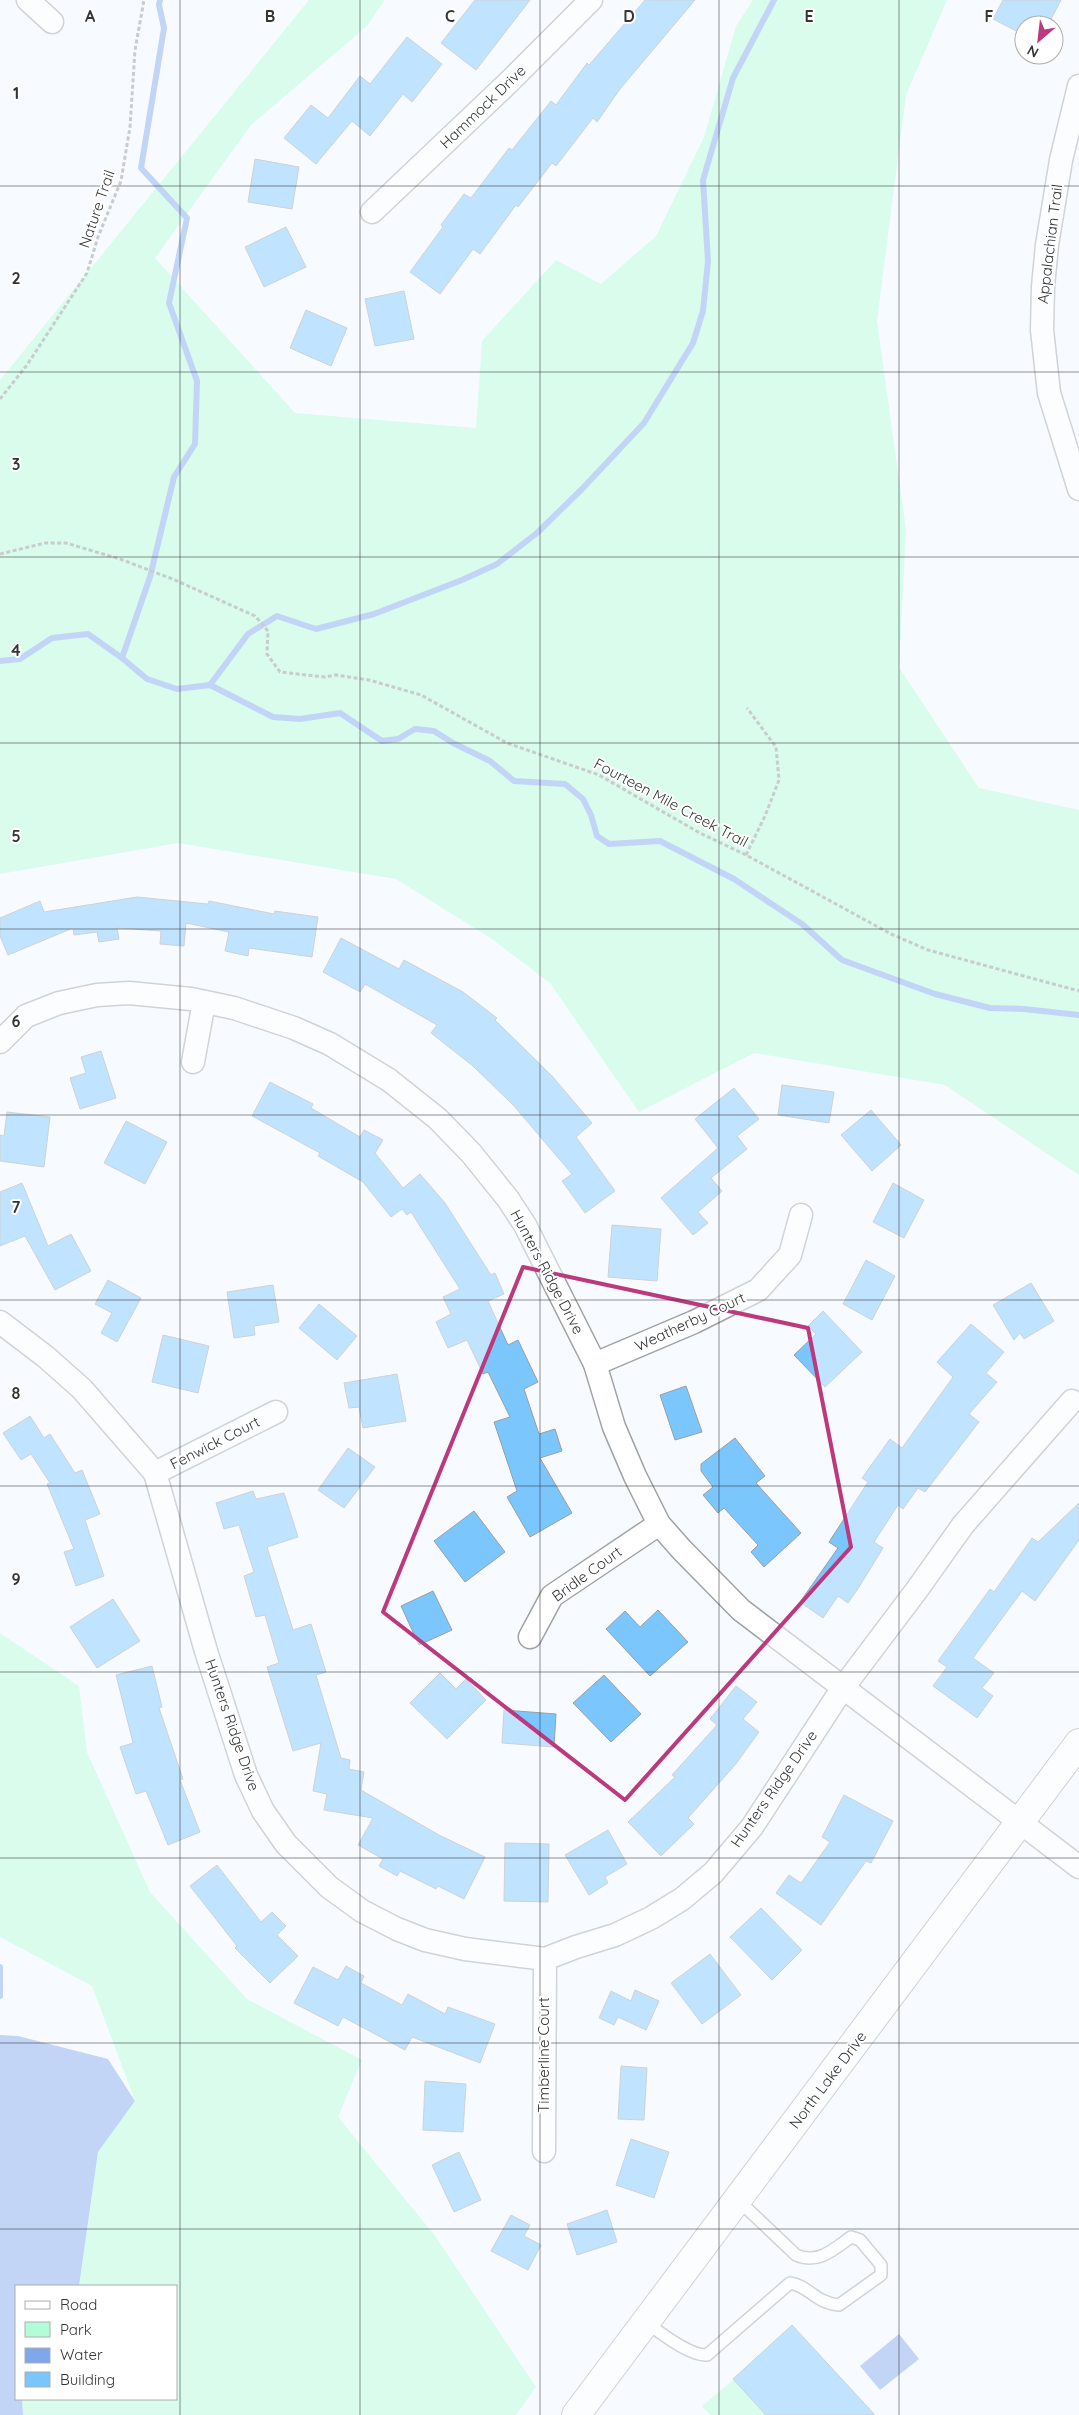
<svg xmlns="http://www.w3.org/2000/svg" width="1079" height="2415" font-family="Quicksand,sans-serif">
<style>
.green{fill:#b3fcd8}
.water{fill:#81a7eb}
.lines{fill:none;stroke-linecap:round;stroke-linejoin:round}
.stream{stroke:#81a7eb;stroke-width:6}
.building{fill:#7cc6fe;stroke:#9b9fa2}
.lane-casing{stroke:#9fa2a6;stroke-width:14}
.street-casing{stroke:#9fa2a6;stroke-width:25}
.secondary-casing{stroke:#9fa2a6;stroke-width:30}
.path{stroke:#909395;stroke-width:3;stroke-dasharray:4 2.5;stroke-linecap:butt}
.lane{stroke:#fff;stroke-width:11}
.street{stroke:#fff;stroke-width:22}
.secondary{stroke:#fff;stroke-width:28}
.marked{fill:none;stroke:#bd397e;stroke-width:4;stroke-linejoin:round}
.grid{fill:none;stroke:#343536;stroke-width:1;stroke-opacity:0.55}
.labels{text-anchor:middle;stroke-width:4;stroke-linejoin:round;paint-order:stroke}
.street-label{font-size:15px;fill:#343536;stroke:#fff}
.grid-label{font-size:16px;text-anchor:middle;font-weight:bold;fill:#343536;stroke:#fff;stroke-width:4;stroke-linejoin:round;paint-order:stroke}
</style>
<rect width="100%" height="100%" fill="#f7fbff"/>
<g class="green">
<polygon points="309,0 385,0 367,26 251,125 155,258 295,413 476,428 482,341 556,260 601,284 656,236 704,137 736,26 753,0 947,0 906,95 877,321 906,530 899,667 979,788 1079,810 1079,1175 945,1085 754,1053 639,1112 550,983 492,939 396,879 178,843 0,874 0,380"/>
<polygon points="0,1633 79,1686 87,1752 150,1892 247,1999 362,2060 338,2117 436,2237 536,2387 516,2415 23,2415 22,2399 176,2399 176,2286 79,2286 98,2152 135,2101 92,1986 0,1937"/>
<polygon points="794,2329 866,2415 710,2415 702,2406"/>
</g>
<g class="water">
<polygon points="0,2035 18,2036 108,2059 135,2101 98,2152 79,2286 16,2286 16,2399 22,2399 23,2415 0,2415"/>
<polygon points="899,2334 919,2359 880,2390 860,2366"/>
</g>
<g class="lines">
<g class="stream">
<polyline points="122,658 150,577 174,477 195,444 197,381 169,303 187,218 141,168 164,28 159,5 160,0"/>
<polyline points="0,661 20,659 52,638 88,634 122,658 147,679 177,689 210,685 273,717 300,719 340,713 382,741 398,739 415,729 434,731 453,743 490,761 514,781 565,784 583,799 591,815 597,836 609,844 660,841 734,879 802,924 842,960 935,994 990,1008 1024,1009 1079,1015"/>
<polyline points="210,685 248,634 277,616 316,629 374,614 462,580 497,564 537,533 582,489 644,423 693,343 703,311 708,261 703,180 733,78 774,0"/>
<polyline points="0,1967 0,1996"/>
</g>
</g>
<g class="building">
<polygon points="475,0 530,0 476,70 441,43"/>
<polygon points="645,0 695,0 620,89 597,122 593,118 556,166 552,163 518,207 516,205 480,254 473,249 440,294 410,272 443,227 441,225 464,194 471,198 509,148 512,150 551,101 556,105 587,63 589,65"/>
<polygon points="1003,0 1061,0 1048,25 1024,25 1024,35 993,19"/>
<polygon points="407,37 442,64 412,102 403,94 370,136 352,121 316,164 284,138 311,105 328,118 360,76 370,84"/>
<polygon points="255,159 299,167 292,209 248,202"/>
<polygon points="286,227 306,267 264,287 245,247"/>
<polygon points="404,291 414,339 375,346 365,299"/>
<polygon points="306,310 347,328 331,366 290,348"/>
<polygon points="137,897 208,904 209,901 274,914 275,911 318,917 312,957 249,948 248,956 225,951 229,932 186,923 184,946 160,944 161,931 117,928 119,939 99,942 97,932 74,935 73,928 8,955 0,936 0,918 40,901 44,912"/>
<polygon points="341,938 399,969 404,960 463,992 497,1018 495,1020 552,1076 592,1123 576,1137 615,1191 585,1213 562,1181 572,1174 514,1106 473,1066 431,1033 437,1025 365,984 360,992 323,972"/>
<polygon points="101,1051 116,1098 80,1109 70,1078 86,1073 81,1057"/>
<polygon points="270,1082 313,1104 311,1108 360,1137 364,1130 383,1140 375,1153 403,1188 420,1174 445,1203 491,1275 495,1273 504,1294 488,1301 508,1345 518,1340 538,1382 524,1389 539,1434 555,1429 562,1451 540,1458 572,1513 530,1537 507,1497 517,1491 494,1422 510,1417 488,1372 483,1374 467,1340 448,1348 436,1322 451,1314 443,1297 460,1289 411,1212 407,1215 402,1209 391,1217 363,1182 318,1156 320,1153 252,1116"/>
<polygon points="782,1085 834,1092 829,1123 778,1115"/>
<polygon points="734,1088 759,1119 737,1136 747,1149 711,1178 722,1191 698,1212 708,1223 693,1235 661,1198 718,1148 695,1119"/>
<polygon points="871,1110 901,1145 872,1171 841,1135"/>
<polygon points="7,1112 50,1117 44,1167 0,1161 0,1135 4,1136"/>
<polygon points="126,1121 167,1142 145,1184 104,1163"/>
<polygon points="22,1183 48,1246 71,1234 91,1271 55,1290 25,1236 0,1246 0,1192"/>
<polygon points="893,1183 924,1200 904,1238 873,1222"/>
<polygon points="612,1225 661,1229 657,1281 608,1277"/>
<polygon points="866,1260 895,1276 872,1320 843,1304"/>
<polygon points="108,1280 141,1298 117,1342 101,1333 112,1313 95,1304"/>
<polygon points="1031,1283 1054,1321 1024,1339 1020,1333 1014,1340 993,1305"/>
<polygon points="273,1285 279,1322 254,1326 255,1335 234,1338 227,1292"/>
<polygon points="319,1304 357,1336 337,1360 299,1328"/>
<polygon points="823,1311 862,1352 825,1387 794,1355 816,1334 808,1326"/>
<polygon points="971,1324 1004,1352 986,1373 997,1382 969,1414 979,1422 925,1492 918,1488 903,1509 898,1505 874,1542 883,1548 859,1587 848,1603 838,1596 823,1618 800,1602 838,1548 829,1542 868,1482 862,1478 890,1439 902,1448 953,1377 937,1362"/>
<polygon points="163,1335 209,1346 198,1393 152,1382"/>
<polygon points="397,1374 406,1421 363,1428 359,1407 349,1408 344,1383"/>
<polygon points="686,1386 702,1432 675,1440 660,1395"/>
<polygon points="30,1416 44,1438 50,1434 75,1473 82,1470 100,1514 85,1520 104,1576 76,1586 64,1552 74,1549 47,1484 50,1483 31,1454 21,1460 3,1433"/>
<polygon points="735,1438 765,1476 756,1483 801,1533 764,1567 751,1552 758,1545 724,1508 718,1513 703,1495 713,1487 701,1471 701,1464"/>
<polygon points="348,1448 375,1467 344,1508 318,1490"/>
<polygon points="253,1491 256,1499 284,1493 298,1537 267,1547 293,1630 311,1624 326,1672 316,1675 341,1758 350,1760 349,1769 364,1772 361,1790 439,1835 485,1857 464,1899 438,1886 436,1889 400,1871 397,1876 379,1866 383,1859 358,1845 373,1818 324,1810 327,1794 313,1791 321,1743 293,1751 267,1667 279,1663 265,1615 256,1617 244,1576 254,1572 239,1525 224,1529 216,1503"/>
<polygon points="1079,1503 1079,1540 1035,1601 1022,1591 973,1658 994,1673 982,1688 993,1696 977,1718 933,1686 947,1667 938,1661 990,1589 994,1592 1032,1538 1038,1542"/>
<polygon points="474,1511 505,1552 465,1582 434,1541"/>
<polygon points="433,1591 452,1630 419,1645 401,1606"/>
<polygon points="113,1599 140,1641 97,1668 70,1627"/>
<polygon points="658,1610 688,1642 650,1676 606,1629 625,1611 640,1627"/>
<polygon points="152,1666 162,1707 159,1708 183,1779 180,1780 200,1832 168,1845 146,1791 136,1794 120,1747 133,1743 116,1675"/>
<polygon points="440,1673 456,1689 466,1679 486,1700 447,1739 410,1703"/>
<polygon points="604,1675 641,1714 611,1742 573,1703"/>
<polygon points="736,1686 757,1702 743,1719 759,1732 735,1765 688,1818 694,1824 661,1856 628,1822 675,1777 672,1775 717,1725 710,1719"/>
<polygon points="504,1710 556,1714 554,1747 502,1743"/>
<polygon points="844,1795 893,1821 871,1863 866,1861 821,1925 776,1893 789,1875 801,1883 830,1842 822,1837"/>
<polygon points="608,1830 627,1864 605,1877 608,1883 589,1895 565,1855"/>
<polygon points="505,1843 549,1844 548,1902 504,1901"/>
<polygon points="217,1865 261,1922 272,1912 286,1926 277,1935 298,1956 270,1983 235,1948 237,1946 190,1886"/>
<polygon points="761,1908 802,1950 772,1980 730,1937"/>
<polygon points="710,1954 741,1995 702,2024 671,1983"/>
<polygon points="346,1966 364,1976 361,1983 402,2005 408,1994 445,2014 448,2007 495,2024 480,2063 412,2037 405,2050 343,2017 338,2026 294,2003 313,1967 338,1980"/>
<polygon points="635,1990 659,2001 646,2030 618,2017 614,2025 599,2018 611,1991 631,2001"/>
<polygon points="621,2066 647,2068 644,2120 618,2119"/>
<polygon points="425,2081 466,2084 463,2132 423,2130"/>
<polygon points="631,2139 669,2152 654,2198 616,2185"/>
<polygon points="459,2152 481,2200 454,2212 432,2165"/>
<polygon points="607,2210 617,2242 577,2255 567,2224"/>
<polygon points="511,2215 530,2225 524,2236 541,2245 528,2270 491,2251"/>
<polygon points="792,2325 875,2415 766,2415 733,2379"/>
</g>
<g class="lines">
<defs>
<path id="lane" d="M645 2322C660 2332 689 2356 707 2355L790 2283C810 2286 813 2302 839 2305L881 2275V2265L860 2240 851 2237C834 2249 818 2265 796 2255L738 2200"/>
<g id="street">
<polyline points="28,0 52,22"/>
<polyline points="1079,86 1061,160 1047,245 1043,287 1042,330 1049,393 1079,489"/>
<polyline points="372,212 510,81 591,0"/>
<polyline points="0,1042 26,1016 59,1003 97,995 129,993 191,999 234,1008 294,1028 330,1044 389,1080 438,1119 471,1153 508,1199 525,1225 595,1364 614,1427 635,1476 659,1524 682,1550 741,1610 1079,1867"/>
<polyline points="193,1062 204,1002"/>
<polyline points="0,1322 46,1357 82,1389 155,1473 206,1651 246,1775 263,1811 286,1844 329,1887 362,1911 397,1929 425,1940 465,1949 545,1959 576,1947 615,1935 651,1918 682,1899 713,1873 752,1827 842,1689 916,1591 963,1525 1072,1401"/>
<polyline points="595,1364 694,1322 758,1290 790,1255 801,1215"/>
<polyline points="155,1473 276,1412"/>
<polyline points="530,1637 552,1596 659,1524"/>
<polyline points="544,2151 545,1959"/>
</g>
<polyline id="secondary" points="576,2415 1079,1743"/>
</defs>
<use href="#lane" class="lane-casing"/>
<use href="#street" class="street-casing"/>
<use href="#secondary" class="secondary-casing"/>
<g class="path">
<polyline points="0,399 27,365 87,273 98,237 121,181 130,127 135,50 144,0"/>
<polyline points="0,554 45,543 66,543 120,559 175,580 255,616 268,631 267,654 280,672 325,677 336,675 369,680 421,695 507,743 599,775 698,832 746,855 891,934 928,950 1079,991"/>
<polyline points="746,855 765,816 779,780 776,747 747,708"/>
</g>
<use href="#lane" class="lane"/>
<use href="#street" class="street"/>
<use href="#secondary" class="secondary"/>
</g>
<path d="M0 0H1079V2415H0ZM523 1267 808 1328 851 1547 625 1800 383 1612Z" fill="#f7fbff" fill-opacity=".55" fill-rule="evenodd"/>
<path class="marked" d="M523 1267 808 1328 851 1547 625 1800 383 1612Z"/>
<path class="grid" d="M180 0V2415M360 0V2415M540 0V2415M719 0V2415M899 0V2415M0 186H1079M0 372H1079M0 557H1079M0 743H1079M0 929H1079M0 1115H1079M0 1300H1079M0 1486H1079M0 1672H1079M0 1858H1079M0 2043H1079M0 2229H1079"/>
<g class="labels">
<g class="street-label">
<text transform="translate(483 107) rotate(-44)" y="5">Hammock Drive</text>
<text transform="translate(97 209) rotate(-71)" y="5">Nature Trail</text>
<text transform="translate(1050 244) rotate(-83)" y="5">Appalachian Trail</text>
<text transform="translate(671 803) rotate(28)" y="5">Fourteen Mile Creek Trail</text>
<text transform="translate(547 1272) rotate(62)" y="5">Hunters Ridge Drive</text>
<text transform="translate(690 1322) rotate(-25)" y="5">Weatherby Court</text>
<text transform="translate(215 1443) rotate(-27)" y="5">Fenwick Court</text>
<text transform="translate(587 1574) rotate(-36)" y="5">Bridle Court</text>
<text transform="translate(232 1725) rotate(71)" y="5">Hunters Ridge Drive</text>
<text transform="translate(774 1789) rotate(-55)" y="5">Hunters Ridge Drive</text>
<text transform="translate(544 2055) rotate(-90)" y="5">Timberline Court</text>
<text transform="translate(828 2080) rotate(-53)" y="5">North Lake Drive</text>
</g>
</g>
<g class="grid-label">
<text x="90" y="22">A</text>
<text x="270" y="22">B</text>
<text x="450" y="22">C</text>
<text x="629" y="22">D</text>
<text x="809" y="22">E</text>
<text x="989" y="22">F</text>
<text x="16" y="99">1</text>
<text x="16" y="284">2</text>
<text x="16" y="470">3</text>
<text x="16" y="656">4</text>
<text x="16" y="842">5</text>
<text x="16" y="1027">6</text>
<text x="16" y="1213">7</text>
<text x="16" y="1399">8</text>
<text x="16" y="1585">9</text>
</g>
<rect x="15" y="2285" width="162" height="115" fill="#ffffff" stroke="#aeaeaf"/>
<rect x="25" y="2301" width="25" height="8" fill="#ffffff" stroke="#aeaeaf"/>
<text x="60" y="2310" font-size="15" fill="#343536">Road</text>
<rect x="25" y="2322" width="25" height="15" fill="#b3fcd8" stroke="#aeaeaf"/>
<text x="60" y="2335" font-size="15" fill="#343536">Park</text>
<rect x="25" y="2348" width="25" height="15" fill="#81a7eb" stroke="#aeaeaf"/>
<text x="60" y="2360" font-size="15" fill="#343536">Water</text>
<rect x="25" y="2372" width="25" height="15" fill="#7cc6fe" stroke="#aeaeaf"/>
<text x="60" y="2385" font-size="15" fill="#343536">Building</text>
<g transform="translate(1039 40) rotate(208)"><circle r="24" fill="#ffffff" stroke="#aeaeaf"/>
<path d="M0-4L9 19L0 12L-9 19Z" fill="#bd397e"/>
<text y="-8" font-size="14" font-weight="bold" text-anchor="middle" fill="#343536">N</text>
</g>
</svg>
